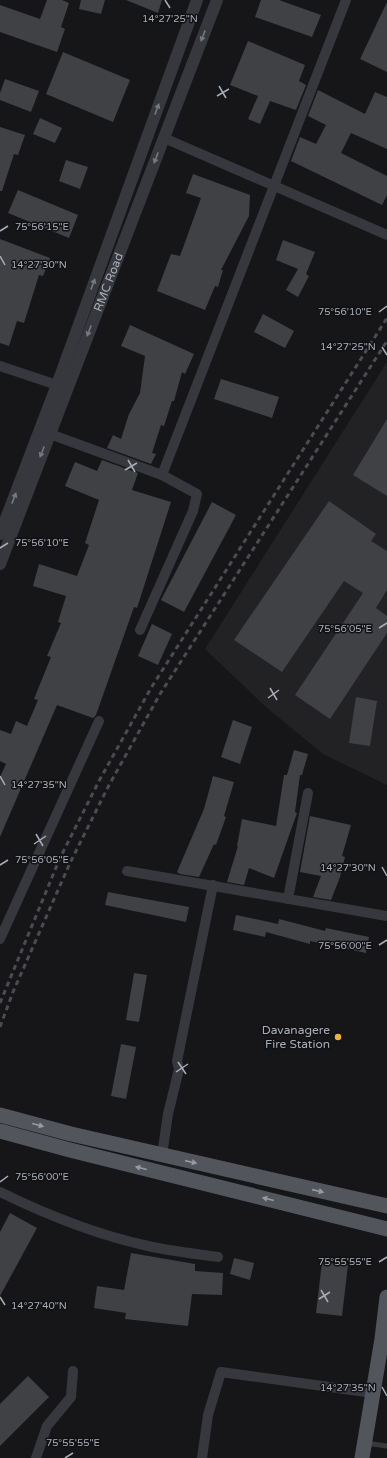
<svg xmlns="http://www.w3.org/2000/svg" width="387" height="1458" font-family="'Varela Round',sans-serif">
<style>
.built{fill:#222225}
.building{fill:#404145}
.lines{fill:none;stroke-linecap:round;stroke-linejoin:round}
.service{stroke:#37383d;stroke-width:5}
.minor{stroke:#37383d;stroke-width:10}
.tertiary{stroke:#37383d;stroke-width:12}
.primary{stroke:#53555c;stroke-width:15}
.rail{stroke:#4a4c52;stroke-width:3;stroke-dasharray:5 4;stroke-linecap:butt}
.oneway{fill:#757881}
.oneway2{fill:#979ba6}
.ticks{fill:none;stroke:#a8adb8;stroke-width:1.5}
.poi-dot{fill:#f2b134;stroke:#111113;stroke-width:1.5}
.labels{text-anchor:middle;stroke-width:3;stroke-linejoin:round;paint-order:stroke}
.street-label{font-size:12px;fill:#a8adb8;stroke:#111113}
.poi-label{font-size:12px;fill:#a8adb8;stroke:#111113;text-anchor:end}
.ticks-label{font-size:10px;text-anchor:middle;fill:#a8adb8;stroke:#111113;stroke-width:3;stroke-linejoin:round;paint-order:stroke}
</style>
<rect width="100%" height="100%" fill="#161618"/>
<polygon class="built" points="387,362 387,785 323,754 267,708 205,649"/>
<g class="building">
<polygon points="47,0 62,0 69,3 61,27 65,29 57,52 0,32 0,5 40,19"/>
<polygon points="81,0 105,0 101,14 79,9"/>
<polygon points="126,0 162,0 158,13"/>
<polygon points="261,0 279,0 321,15 312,37 255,17"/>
<polygon points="387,2 387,72 360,59"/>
<polygon points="248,41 305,65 299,81 306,85 296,110 270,101 260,124 248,119 258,96 230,85"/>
<polygon points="63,52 130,80 113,122 46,94"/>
<polygon points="5,79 39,91 31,112 0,100 0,93"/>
<polygon points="318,90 365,114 375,92 387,97 387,149 351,133 341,153 387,176 387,195 382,205 291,161 300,137 316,144 326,125 308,116"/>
<polygon points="40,118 62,128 55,143 33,134"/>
<polygon points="0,127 25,135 18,155 14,154 2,191 0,191"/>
<polygon points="66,160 88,167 80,189 59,181"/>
<polygon points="193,174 250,195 249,216 221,270 223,270 218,287 215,286 205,310 157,291 171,254 180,256 201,198 186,193"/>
<polygon points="18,190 78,215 69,238 8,213"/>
<polygon points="0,239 50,258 43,276 39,275 24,323 17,321 9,346 0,343"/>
<polygon points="283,240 315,252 306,274 309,276 298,297 286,290 298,269 276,260"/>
<polygon points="263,314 294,331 285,348 254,332"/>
<polygon points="130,325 194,354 185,374 182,372 174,401 172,401 164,426 161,425 152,453 156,454 151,464 107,448 113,435 121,439 129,414 140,393 145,356 121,346"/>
<polygon points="221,379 279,397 272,418 214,399"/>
<polygon points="387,419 387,496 353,475"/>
<polygon points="102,460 138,473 132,490 171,502 137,608 134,607 96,715 93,718 57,705 0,837 0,777 6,764 0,761 0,730 11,734 16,721 27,726 38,700 34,699 51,657 47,656 61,623 58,622 66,596 33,586 39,564 77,576 89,545 85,543 99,500 65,486 75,462 97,471"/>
<polygon points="329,501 376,534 371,541 387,551 387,590 376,608 387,616 387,633 330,719 295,695 363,593 344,581 282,672 234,640"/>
<polygon points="212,502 236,515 184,612 161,600"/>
<polygon points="152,624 172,634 158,665 138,656"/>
<polygon points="356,697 377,701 370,746 349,743"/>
<polygon points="233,720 252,727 240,764 221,757"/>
<polygon points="294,750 308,754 302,775 300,775 295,812 297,813 274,878 249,868 244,885 227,882 238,846 237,846 242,819 276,826 284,775 287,775"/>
<polygon points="213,776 234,782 224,816 226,817 216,845 214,844 199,877 180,874 177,872 204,809"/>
<polygon points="310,816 351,825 342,856 345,857 340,877 331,900 313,897 321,876 300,872"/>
<polygon points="108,892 189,907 186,922 105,905"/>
<polygon points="236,915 278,924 279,919 325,931 326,928 369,937 366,953 310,941 310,944 266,932 265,937 233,930"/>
<polygon points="134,973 147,975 139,1022 126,1020"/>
<polygon points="121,1044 136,1047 126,1099 111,1096"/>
<polygon points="10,1213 37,1228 0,1296 0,1232"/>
<polygon points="131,1253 195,1264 195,1271 223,1273 222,1295 192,1294 188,1326 125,1319 126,1313 94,1308 97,1286 124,1290"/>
<polygon points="234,1258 254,1263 250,1280 230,1274"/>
<polygon points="322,1262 348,1265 342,1316 316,1313"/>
<polygon points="28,1376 49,1397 0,1446 0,1404"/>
</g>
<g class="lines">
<polyline class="service" points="365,1443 387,1446"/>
<g class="minor">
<polyline points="164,138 387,235"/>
<polyline points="0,366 57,385"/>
<polyline points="50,434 162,475 197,494 193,511 140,630"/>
<polyline points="162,475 346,0"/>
<polyline points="127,871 387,916"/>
<polyline points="288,899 308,793"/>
<polyline points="0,939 99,721"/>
<polyline points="162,1155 168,1114 179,1069 177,1061 213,885"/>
<path d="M0 1192C47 1215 97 1235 148 1246 171 1251 195 1254 218 1257"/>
<polyline points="36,1458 47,1426 71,1397 73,1371"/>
<polyline points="202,1458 208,1415 221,1372 373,1393"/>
</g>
<g class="tertiary">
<polyline points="0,534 57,385 197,0"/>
<path id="s1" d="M0 564 217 0"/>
</g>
<g class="primary">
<polyline points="0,1115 71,1134 387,1206"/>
<polyline points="0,1131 70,1150 387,1229"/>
<polyline points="362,1458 382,1339 387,1297"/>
</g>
<g class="rail">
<polyline points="0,1003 60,858 99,781 151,688 387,318"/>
<polyline points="0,1027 13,992 70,863 108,787 160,694 387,341"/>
</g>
</g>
<defs><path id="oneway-solid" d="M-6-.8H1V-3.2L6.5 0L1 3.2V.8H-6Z"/></defs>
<g class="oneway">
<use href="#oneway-solid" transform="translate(203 36) rotate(111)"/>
<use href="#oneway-solid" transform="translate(157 109) rotate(-70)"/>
<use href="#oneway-solid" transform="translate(156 158) rotate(111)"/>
<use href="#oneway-solid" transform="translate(93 284) rotate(-70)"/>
<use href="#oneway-solid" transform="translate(89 331) rotate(111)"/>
<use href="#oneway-solid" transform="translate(42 452) rotate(111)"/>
<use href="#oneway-solid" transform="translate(14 498) rotate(-69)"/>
</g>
<g class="oneway2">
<use href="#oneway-solid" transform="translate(38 1125) rotate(15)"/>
<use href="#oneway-solid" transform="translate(191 1162) rotate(13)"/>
<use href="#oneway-solid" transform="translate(141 1168) rotate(-166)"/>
<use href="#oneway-solid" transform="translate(318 1191) rotate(13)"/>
<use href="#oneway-solid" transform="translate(268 1199) rotate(-166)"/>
</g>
<path class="ticks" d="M165 0 170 8M219 86 226 98M217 96 229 89M0 231 8 226M0 256 5 265M379 312 387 306M382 347 387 355M128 460 135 472M125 470 137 463M0 548 8 543M379 628 387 623M270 688 277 700M268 698 279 690M0 776 5 785M36 834 43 846M34 844 46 836M0 865 8 860M382 867 387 876M379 945 387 940M178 1062 186 1074M176 1072 188 1064M0 1182 8 1176M379 1262 387 1257M321 1290 328 1302M0 1297 5 1305M319 1299 330 1292M382 1387 387 1396M65 1458 73 1453"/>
<circle class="poi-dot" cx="338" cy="1037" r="4"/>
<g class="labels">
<g class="street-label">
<text dy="4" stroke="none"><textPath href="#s1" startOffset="302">RMC Road</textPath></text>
</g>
<g class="poi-label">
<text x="330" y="1034">Davanagere<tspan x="330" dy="14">Fire Station</tspan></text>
</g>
</g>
<g class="ticks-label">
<text x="170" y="22">14°27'25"N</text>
<text x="42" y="230">75°56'15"E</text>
<text x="39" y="268">14°27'30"N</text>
<text x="345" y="315">75°56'10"E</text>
<text x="348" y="350">14°27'25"N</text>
<text x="42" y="546">75°56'10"E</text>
<text x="345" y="632">75°56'05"E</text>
<text x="39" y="788">14°27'35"N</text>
<text x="42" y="863">75°56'05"E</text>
<text x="348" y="871">14°27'30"N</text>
<text x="345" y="949">75°56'00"E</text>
<text x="42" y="1180">75°56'00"E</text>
<text x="345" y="1265">75°55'55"E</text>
<text x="39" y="1309">14°27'40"N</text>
<text x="348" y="1391">14°27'35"N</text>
<text x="73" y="1446">75°55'55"E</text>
</g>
</svg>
